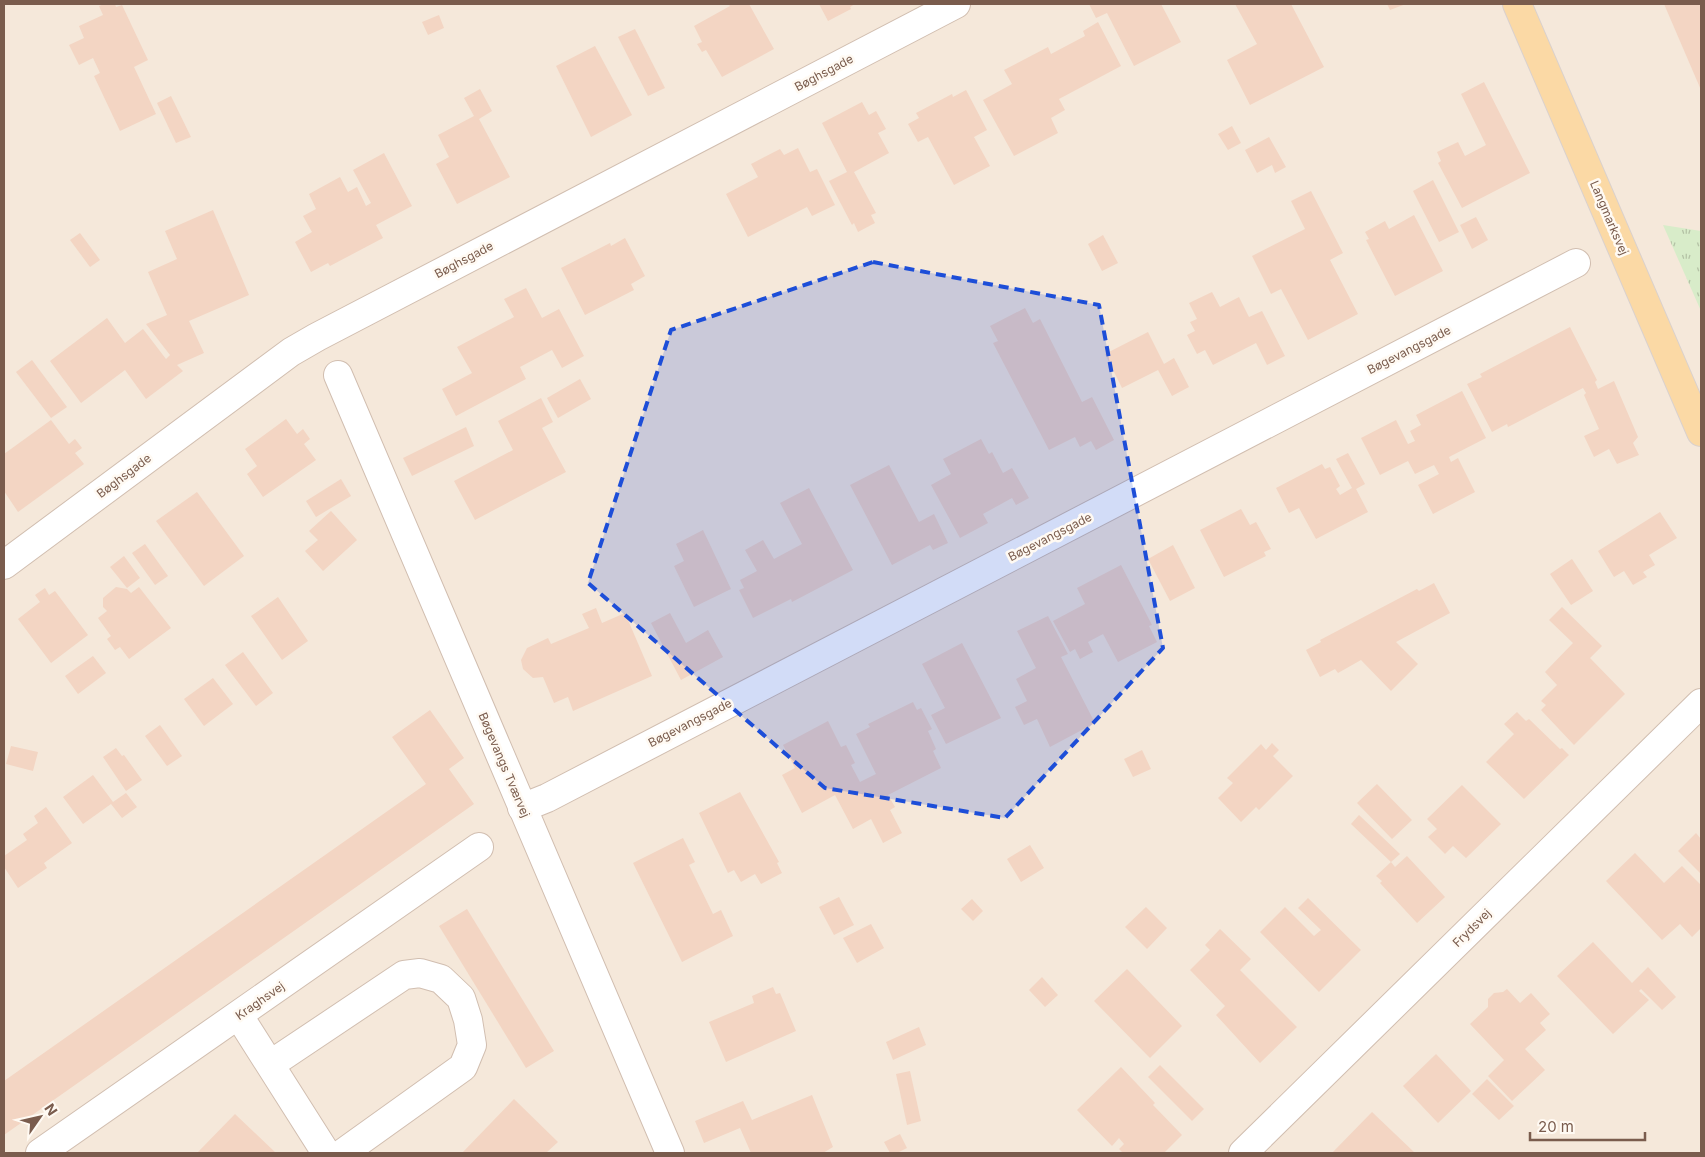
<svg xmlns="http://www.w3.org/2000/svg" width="1705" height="1157" font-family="Inter,sans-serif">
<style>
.residential{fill:#f5e8da}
.grass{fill:url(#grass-tufts)}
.building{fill:#f3d5c3}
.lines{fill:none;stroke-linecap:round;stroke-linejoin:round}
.minor-casing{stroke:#d1beb0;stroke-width:30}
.major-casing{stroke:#dad1cd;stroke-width:30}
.minor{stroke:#fff;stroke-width:28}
.major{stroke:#fbd9a5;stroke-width:28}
.marked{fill:#1d4ed8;fill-opacity:0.2;stroke:#1d4ed8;stroke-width:4;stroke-dasharray:10 6;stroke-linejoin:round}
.labels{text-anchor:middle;stroke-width:5;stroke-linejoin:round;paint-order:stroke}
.street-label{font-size:12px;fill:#7a5c4d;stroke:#fffaf3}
</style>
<defs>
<pattern id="grass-tufts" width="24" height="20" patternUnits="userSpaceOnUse" patternTransform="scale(1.25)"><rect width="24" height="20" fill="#d8ecc9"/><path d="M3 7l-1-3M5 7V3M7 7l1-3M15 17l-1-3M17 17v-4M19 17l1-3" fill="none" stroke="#b4c2a5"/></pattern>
</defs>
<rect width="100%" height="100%" fill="#fdf6ec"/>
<rect class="residential" x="4" y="4" width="1697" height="1149"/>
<polygon class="grass" points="1663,225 1701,231 1701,311"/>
<g class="building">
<polygon points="104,4 115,4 116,7 122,5 148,60 134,67 156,114 120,131 94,76 100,73 93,58 79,65 69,45 84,38 79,26 103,15 99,6"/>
<polygon points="728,4 749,4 774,49 722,77 706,50 702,52 697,44 702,42 694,26 730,6"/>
<polygon points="819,4 855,4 850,7 851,9 828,21"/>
<polygon points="1089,4 1161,4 1181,42 1134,66 1107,13 1096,18"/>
<polygon points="1235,4 1291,4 1324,67 1250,105 1227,60 1257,44"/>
<polygon points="1387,4 1406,4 1390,10"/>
<polygon points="1664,4 1701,4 1701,90"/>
<polygon points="439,15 444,28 428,35 422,22"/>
<polygon points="1098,22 1121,66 1059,99 1065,110 1051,118 1058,133 1014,156 983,100 1012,84 1004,70 1048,47 1051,54 1085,36 1083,31"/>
<polygon points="635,29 665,88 648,96 618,37"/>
<polygon points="595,46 632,115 591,137 556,66"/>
<polygon points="1484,82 1530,173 1462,208 1438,163 1441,161 1437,152 1458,142 1465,156 1486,145 1461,94"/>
<polygon points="480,89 492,111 479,119 510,177 457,204 436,164 449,157 438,135 474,116 464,98"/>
<polygon points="966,90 987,130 974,137 990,166 954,185 928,137 918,142 908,124 919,118 916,113 952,94 953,97"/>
<polygon points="171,96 191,137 176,143 157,103"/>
<polygon points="862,102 869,115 876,111 886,129 878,133 889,153 854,172 876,213 871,215 875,223 858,232 854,223 852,225 829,181 847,172 822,123"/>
<polygon points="1232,126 1241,143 1228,150 1218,134"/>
<polygon points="1269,137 1286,167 1275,173 1272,165 1257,173 1245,150"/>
<polygon points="798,148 810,172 817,169 835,205 812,216 807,207 748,237 726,194 758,177 751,164 780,149 784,155"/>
<polygon points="384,153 412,206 376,225 383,238 330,266 328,263 311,272 295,242 312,232 303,216 316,209 309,194 340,177 348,192 357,187 366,206 371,203 353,170"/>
<polygon points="1433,180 1459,232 1439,242 1413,191"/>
<polygon points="1311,191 1343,253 1330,260 1358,314 1308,340 1281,289 1271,294 1252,256 1305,229 1291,201"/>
<polygon points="213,210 249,295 189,321 204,353 177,365 183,371 146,399 125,370 81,403 50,361 107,318 125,343 143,329 166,359 170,355 146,324 167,315 148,272 177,259 165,231"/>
<polygon points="1414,215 1443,271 1395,296 1366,240 1369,239 1365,232 1385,221 1389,229"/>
<polygon points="1476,217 1488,240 1472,249 1460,225"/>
<polygon points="80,233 100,260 90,267 70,240"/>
<polygon points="1103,235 1118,263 1102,271 1088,244"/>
<polygon points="625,238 645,276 631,284 634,290 585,315 561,268 610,243 611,246"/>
<polygon points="526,288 542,318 559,309 584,356 562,368 552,350 520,367 526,379 456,416 442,389 472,373 457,347 514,317 504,299"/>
<polygon points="1212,292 1220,307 1239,297 1249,317 1262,311 1285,356 1267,365 1256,343 1213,365 1205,350 1197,354 1187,335 1195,331 1190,322 1197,319 1189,303"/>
<polygon points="1025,308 1033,323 1040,319 1082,402 1092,397 1114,440 1096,450 1091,441 1080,447 1075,437 1049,450 993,343 998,341 990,326"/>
<polygon points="1570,327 1597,380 1595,382 1598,389 1614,381 1638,437 1633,443 1639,455 1617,464 1609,449 1594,457 1584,436 1599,429 1584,395 1586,393 1583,388 1508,427 1507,424 1492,432 1467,384 1482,377 1480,374"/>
<polygon points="1148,332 1164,364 1174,358 1189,387 1172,396 1158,370 1122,388 1105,354"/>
<polygon points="32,360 67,407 51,418 16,372"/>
<polygon points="580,379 591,399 558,418 547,398"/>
<polygon points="1462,391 1486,438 1449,457 1451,462 1458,458 1475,492 1433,514 1418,485 1439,474 1434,465 1415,474 1408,461 1380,475 1361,438 1396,420 1408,444 1415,441 1410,431 1421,425 1416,415"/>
<polygon points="541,398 553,422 542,428 566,472 475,520 454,481 513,450 498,421"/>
<polygon points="286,419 297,434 303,429 310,439 304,444 316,460 263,497 247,474 257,466 245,449"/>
<polygon points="51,420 69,444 75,439 82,448 75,453 84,464 18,512 4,491 4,454"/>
<polygon points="466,427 474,446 412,476 403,458"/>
<polygon points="981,439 989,454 992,452 1003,473 1012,468 1029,498 1016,505 1012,498 983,514 988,523 960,538 931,485 951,474 943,459"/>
<polygon points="1348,453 1365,484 1356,489 1368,512 1316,539 1299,508 1289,513 1276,488 1322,464 1325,469 1330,467 1340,486 1336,489 1340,495 1352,488 1336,459"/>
<polygon points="889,465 919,522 934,514 948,543 933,550 930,545 892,565 850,485"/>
<polygon points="341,479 351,496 316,517 306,501"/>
<polygon points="809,488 853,570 792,602 791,599 753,618 739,590 744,588 740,580 757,571 745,550 763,540 774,559 802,544 780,503"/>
<polygon points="197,492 244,556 204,586 156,521"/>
<polygon points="1241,509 1250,525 1256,522 1271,549 1264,552 1266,556 1224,577 1200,530"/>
<polygon points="331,511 357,540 323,571 305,551 318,540 309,531"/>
<polygon points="1660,512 1677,538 1649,555 1655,565 1643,572 1647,577 1633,585 1624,571 1614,577 1598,551"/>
<polygon points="703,530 731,589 694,607 674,566 684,561 676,544"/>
<polygon points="145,544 168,576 155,585 132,553"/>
<polygon points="1173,545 1195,588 1170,601 1148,559"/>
<polygon points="124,556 140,578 127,588 110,567"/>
<polygon points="1572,559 1593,591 1571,605 1550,574"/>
<polygon points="1121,565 1152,625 1149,626 1157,642 1118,662 1103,634 1088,642 1093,652 1080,659 1075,649 1070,652 1053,621 1085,604 1077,588"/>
<polygon points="1434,583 1450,613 1396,642 1418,664 1391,691 1361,660 1338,673 1335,669 1320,677 1306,650 1321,642 1320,640 1417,589 1419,591"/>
<polygon points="116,587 127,589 131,593 139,587 171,628 129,659 120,647 115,650 107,639 111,636 98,618 107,611 103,607 103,598"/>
<polygon points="45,588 49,595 55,591 88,635 51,663 18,619 40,602 35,595"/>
<polygon points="278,597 308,641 282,660 251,616"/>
<polygon points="1562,607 1602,646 1590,658 1625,694 1574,745 1541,710 1546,705 1541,701 1557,685 1545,672 1573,643 1549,620"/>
<polygon points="596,608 602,623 625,613 652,676 573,711 568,697 554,703 543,677 533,678 523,669 521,660 527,648 548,638 551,644 589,628 582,614"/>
<polygon points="670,613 686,643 708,630 723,657 681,680 651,623"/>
<polygon points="1048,616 1068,654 1061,657 1095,723 1050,747 1037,719 1024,725 1015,707 1027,701 1016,679 1036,668 1017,631"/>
<polygon points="962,643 1001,718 946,744 931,715 945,708 922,664"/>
<polygon points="243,652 273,693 256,706 225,665"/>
<polygon points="93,656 106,673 78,694 65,676"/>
<polygon points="213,678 233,704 204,726 184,699"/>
<polygon points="913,702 917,710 921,708 932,729 928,731 936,749 933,751 941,768 888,795 895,807 890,810 902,833 883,843 871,819 853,829 835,795 802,813 782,775 795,768 783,745 828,721 841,747 846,745 855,763 851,765 860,782 876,774 856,734 870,727 868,724"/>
<polygon points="430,710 464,758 449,769 474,804 4,1135 4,1081 426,784 392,737"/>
<polygon points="1517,712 1526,721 1529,719 1560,749 1562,748 1569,755 1524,799 1486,762 1514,734 1504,724"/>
<polygon points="160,725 182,756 167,766 145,736"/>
<polygon points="1272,743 1279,750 1273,756 1293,776 1259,810 1256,807 1241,822 1218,798 1233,783 1227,778 1261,744 1266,750"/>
<polygon points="11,746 38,752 33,771 6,764"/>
<polygon points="116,748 122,756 124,755 142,780 126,791 103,757"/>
<polygon points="1142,750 1151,769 1133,777 1124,759"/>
<polygon points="93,775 113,802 126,793 137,807 122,818 111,804 83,824 63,797"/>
<polygon points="1377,784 1412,820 1392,839 1357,803"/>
<polygon points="1462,785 1501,824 1466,858 1453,846 1445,854 1428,837 1437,829 1427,819"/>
<polygon points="740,792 779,862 777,863 782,873 761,884 755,874 741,882 734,870 728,873 699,813"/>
<polygon points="46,807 72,843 44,863 47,868 18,888 4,867 4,856 27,840 23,834 38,823 34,816"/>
<polygon points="1359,815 1400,854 1391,862 1395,867 1407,856 1445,897 1417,923 1380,883 1382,881 1376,876 1391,862 1351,824"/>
<polygon points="1696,833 1701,839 1701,874 1678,851"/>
<polygon points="683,838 695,862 689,865 713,914 721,910 733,936 682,962 633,863"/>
<polygon points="1030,845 1044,868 1021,882 1007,859"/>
<polygon points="1635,853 1664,883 1682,866 1701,885 1701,928 1692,937 1680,924 1662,940 1606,881"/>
<polygon points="839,897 854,925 834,935 819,907"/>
<polygon points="1308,898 1361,950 1319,992 1260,932 1285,907 1314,936 1321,930 1298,908"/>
<polygon points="972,899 983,911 973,921 961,909"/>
<polygon points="1146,907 1167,928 1147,949 1125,927"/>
<polygon points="467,909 554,1051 526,1068 439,926"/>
<polygon points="871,924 884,948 857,963 843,938"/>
<polygon points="1220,929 1251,959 1240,970 1297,1027 1260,1063 1216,1015 1225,1006 1190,970 1210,950 1205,945"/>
<polygon points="1593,942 1632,983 1648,967 1676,997 1662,1010 1641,989 1639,991 1649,1000 1613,1034 1557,976"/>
<polygon points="1127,969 1182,1026 1150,1058 1094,1001"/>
<polygon points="1042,977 1058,995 1045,1007 1029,990"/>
<polygon points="773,987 776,994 780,993 796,1031 726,1062 709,1022 754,1003 752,996"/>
<polygon points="1507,989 1520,1003 1531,993 1550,1014 1540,1023 1546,1030 1525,1049 1545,1070 1512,1101 1488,1076 1504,1060 1470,1024 1488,1007 1488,999 1494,993 1503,992"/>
<polygon points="919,1027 926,1045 893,1060 886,1042"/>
<polygon points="1436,1054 1471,1091 1438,1123 1403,1086"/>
<polygon points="1160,1065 1204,1109 1192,1121 1148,1077"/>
<polygon points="1121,1067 1155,1103 1153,1105 1182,1135 1164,1153 1123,1153 1119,1149 1124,1144 1119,1138 1112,1146 1077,1110"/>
<polygon points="910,1071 921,1121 907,1125 896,1074"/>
<polygon points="1487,1079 1514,1106 1499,1120 1472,1094"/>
<polygon points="812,1095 833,1147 823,1153 751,1153 740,1128 704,1143 695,1121 743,1101 752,1120"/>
<polygon points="514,1099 558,1142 546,1153 462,1153"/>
<polygon points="1372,1112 1415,1153 1332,1153"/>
<polygon points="235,1114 276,1153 197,1153"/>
<polygon points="900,1134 907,1148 897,1153 890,1153 884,1142"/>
</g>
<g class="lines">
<defs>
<g id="minor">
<polyline points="338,375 670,1153"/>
<polyline points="4,565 291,352 317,337 956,4"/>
<polyline points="522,808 547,798 1576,263"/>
<polyline points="239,1016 326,1153"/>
<polyline points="271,1064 404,975 420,973 441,979 461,998 468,1020 472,1045 463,1067 343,1153"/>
<polyline points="40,1153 479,847"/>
<polyline points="1243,1153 1701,703"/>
</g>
<polyline id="major" points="1517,4 1701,432"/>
</defs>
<use href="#minor" class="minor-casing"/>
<use href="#major" class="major-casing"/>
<use href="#minor" class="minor"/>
<use href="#major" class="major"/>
</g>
<path class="marked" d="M873 262 1099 305 1163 648 1005 818 825 788 588 583 671 330Z"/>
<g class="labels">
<g class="street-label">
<text transform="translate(824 73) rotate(-28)" y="4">Bøghsgade</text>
<text transform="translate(1609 218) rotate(67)" y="4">Langmarksvej</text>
<text transform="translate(464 260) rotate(-28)" y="4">Bøghsgade</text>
<text transform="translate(1409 350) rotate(-27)" y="4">Bøgevangsgade</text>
<text transform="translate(124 476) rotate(-37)" y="4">Bøghsgade</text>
<text transform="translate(1050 537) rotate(-27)" y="4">Bøgevangsgade</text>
<text transform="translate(690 723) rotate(-27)" y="4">Bøgevangsgade</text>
<text transform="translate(504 765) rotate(67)" y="4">Bøgevangs Tværvej</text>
<text transform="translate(1472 928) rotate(-45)" y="4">Frydsvej</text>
<text transform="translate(260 1001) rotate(-35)" y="4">Kraghsvej</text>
</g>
</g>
<rect width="1705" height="1157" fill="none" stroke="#7a5c4d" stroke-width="10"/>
<g transform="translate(40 1117) rotate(56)" stroke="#fffaf3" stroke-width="4" paint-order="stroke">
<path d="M0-4L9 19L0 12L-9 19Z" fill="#7a5c4d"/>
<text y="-8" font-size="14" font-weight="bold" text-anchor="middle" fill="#7a5c4d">N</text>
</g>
<path d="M1530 1132v8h115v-8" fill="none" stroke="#7a5c4d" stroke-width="2.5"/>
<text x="1538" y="1132" font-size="15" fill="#7a5c4d" stroke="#fffaf3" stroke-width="4" paint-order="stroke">20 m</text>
</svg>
